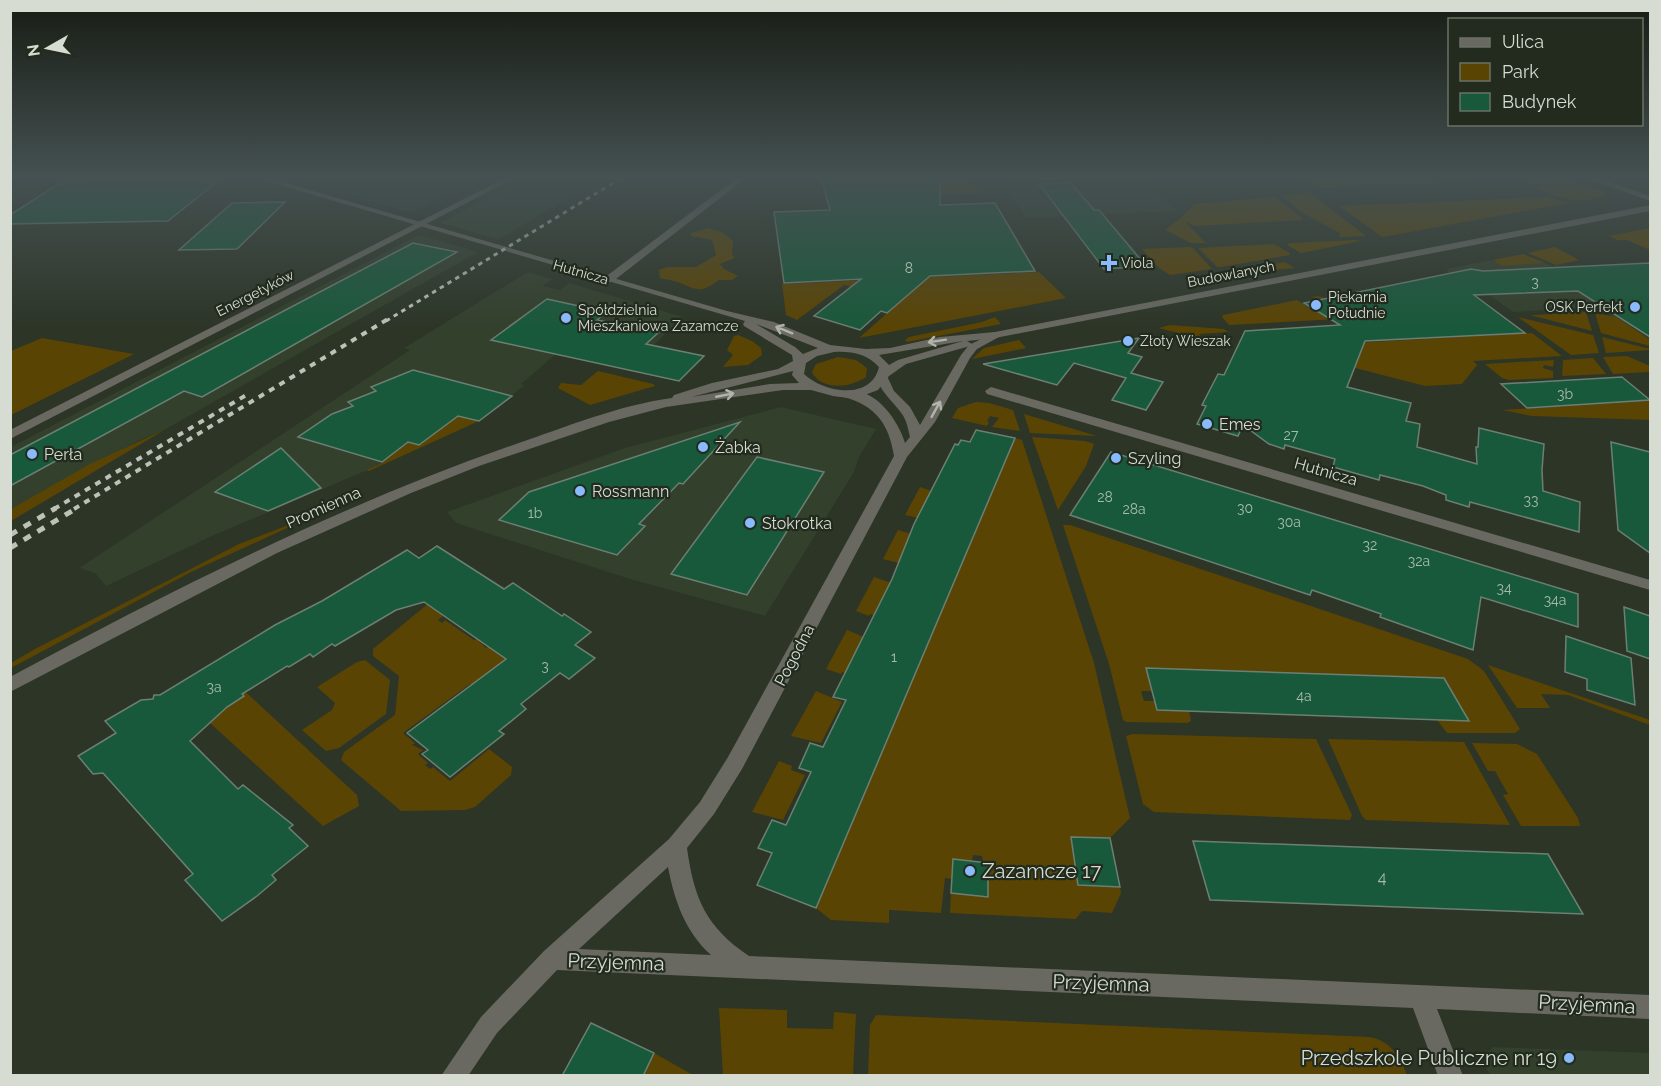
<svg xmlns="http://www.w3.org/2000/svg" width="1661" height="1086" font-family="Raleway,sans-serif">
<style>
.built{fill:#33402c}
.green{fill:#5a4404}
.building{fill:#19593b;stroke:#6c7f74;stroke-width:1.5}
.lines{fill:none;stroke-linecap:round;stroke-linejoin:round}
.minor{fill:#696961;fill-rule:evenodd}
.tertiary{fill:#696961;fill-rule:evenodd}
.rail-far2{stroke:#bcc2b8;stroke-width:3;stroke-dasharray:4.5 4.5;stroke-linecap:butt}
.rail-far1{stroke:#bcc2b8;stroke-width:4;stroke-dasharray:6 6;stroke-linecap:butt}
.rail{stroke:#bcc2b8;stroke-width:5;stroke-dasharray:8 8;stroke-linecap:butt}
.oneway{stroke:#b0b4aa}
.poi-dot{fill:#88bafc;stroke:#222b1d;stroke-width:2}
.labels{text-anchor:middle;stroke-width:4.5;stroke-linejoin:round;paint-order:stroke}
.far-poi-label{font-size:14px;fill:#d6dcd2;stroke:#222b1d;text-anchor:start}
.number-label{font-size:14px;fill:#a7bbac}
.far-street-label{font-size:14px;fill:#d6dcd2;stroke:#222b1d}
.poi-label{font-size:16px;fill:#d6dcd2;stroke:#222b1d;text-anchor:start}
.street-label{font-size:16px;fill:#d6dcd2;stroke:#222b1d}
.near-number-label{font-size:16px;fill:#a7bbac}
.near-poi-label{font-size:20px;fill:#d6dcd2;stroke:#222b1d;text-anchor:start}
.near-street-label{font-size:20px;fill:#d6dcd2;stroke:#222b1d}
</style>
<rect width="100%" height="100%" fill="#2c3526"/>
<g class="built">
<polygon points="287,177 481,177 411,213"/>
<polygon points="527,177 604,177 499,239 441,223"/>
<polygon points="997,177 1140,177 1177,211 1026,218"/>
<polygon points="419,235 478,252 166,429 136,442 11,509 11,447"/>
<polygon points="1523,254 1550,265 1568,277 1638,303 1650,311 1650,340 1597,307 1513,312 1484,291 1413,290 1401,283 1450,273 1446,269"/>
<polygon points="528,272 552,279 543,286 560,290 569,283 683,317 654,345 703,356 677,380 556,354 521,384 525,385 479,421 458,416 419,445 384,463 212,536 106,586 95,573 79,568 410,350 404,348"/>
<polygon points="781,407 876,429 859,457 854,472 765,616 630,579 456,523 447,512 625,448"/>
<polygon points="1492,1047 1650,1053 1650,1075 1490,1075 1484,1064"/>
</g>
<g class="green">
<polygon points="970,177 979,193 918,195 911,178"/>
<polygon points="1301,177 1463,177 1468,182 1316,188"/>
<path d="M1517 177H1566L1608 194C1574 209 1547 194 1517 177Z"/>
<polygon points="1308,192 1366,236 1339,237 1340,233 1303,213 1282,196"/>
<polygon points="1275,197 1304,220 1194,226 1184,221 1206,243 1191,243 1165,230 1181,218 1194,204"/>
<polygon points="1548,197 1569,203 1382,237 1339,206"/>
<path d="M709 228 723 233 733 241 732 254 735 258 720 264 724 269 738 276 732 280H719C697 296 697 288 674 281 669 279 665 280 660 278L659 270 667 267H696L716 255 712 240 691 236V233Z"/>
<polygon points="1650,228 1650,250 1627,240 1617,240 1609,236"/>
<polygon points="1355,240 1361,241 1301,253 1287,245 1289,243"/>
<polygon points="1274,244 1290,253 1290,255 1221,267 1217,267 1198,248"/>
<polygon points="1190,247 1193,248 1212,269 1170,275 1159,268 1142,249"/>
<polygon points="1555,247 1579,260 1556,265 1528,253"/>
<polygon points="1523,254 1545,263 1502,266 1493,260"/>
<polygon points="1285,262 1295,268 1226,275 1226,273"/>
<polygon points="1039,272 1066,298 859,338 902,300 844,285 797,320 786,315 782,284"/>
<polygon points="1318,296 1344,305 1356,318 1229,325 1222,317 1223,315 1297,300 1314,311 1330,307 1312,297"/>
<polygon points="1586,312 1592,331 1530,315 1535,315"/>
<polygon points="1595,313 1616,317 1650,340 1650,346 1601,333"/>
<polygon points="995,317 1001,324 907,342 905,340 909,337 982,322"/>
<polygon points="1518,317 1593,335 1599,353 1571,355"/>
<polygon points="1170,325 1224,329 1228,332 1199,334 1202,338 1197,338 1159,328"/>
<polygon points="1532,333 1562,356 1473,361 1477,365 1462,384 1425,386 1332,362 1247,349"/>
<polygon points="738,335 752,341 761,348 762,355 748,365 723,367 733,355 727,350 734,336"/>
<polygon points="1602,337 1650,349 1650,350 1606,353"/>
<polygon points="42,338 134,354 11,415 11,351"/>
<polygon points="1019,340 1026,348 972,359 984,348"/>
<polygon points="1627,356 1650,366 1650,372 1613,374 1603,357"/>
<path d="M838 357 856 360 867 368 866 377C851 388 821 391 812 372L816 364Z"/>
<polygon points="1593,358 1606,374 1562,376 1563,360"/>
<polygon points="1554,360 1553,367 1544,365 1543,368 1553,371 1553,378 1509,380 1502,378 1485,364"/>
<polygon points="598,371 653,384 655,386 590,405 558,388 561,383 581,385"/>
<polygon points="1650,401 1650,420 1532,416 1502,410"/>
<polygon points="976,402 989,403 1013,410 1020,431 992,427 999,418 990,416 987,421 989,422 987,426 952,418 958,408"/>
<polygon points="1024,414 1097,436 1030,433"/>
<polygon points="458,416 479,421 369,471 366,470 383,463 382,462 408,442 419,445"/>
<polygon points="166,429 11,521 11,509 90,464"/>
<polygon points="1032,437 1085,441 1094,444 1086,466 1058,510"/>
<polygon points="1015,438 1022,440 1094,663 1130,818 1110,838 1071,837 1078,885 1120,887 1121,893 1112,913 1082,911 1076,919 950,913 951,893 988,897 982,856 973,855 972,861 953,859 952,879 945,878 941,913 889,910 889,923 831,920 816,908"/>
<polygon points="920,487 941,494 918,518 905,515"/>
<polygon points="322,512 191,572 11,668 11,663 35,649 239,544"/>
<polygon points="1063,525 1070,525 1468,659 1484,671 1520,729 1515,733 1447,733 1437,720 1146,668 1152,691 1141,691 1144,701 1155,701 1189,711 1191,721 1187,723 1126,722 1123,720 1109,664"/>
<polygon points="898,530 921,537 907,565 883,559"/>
<polygon points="874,577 897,585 881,617 870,614 869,616 856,611"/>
<polygon points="429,603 443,616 438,620 442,623 445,620 474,640 477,639 486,648 495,643 510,659 473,686 470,684 403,733 415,743 412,745 423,750 418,754 428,763 425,765 430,769 433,767 450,781 489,749 512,767 511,775 475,807 465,810 401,811 341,760 344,752 395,715 399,676 373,656 373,649"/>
<polygon points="847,630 871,640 853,675 842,672 841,674 826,669"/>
<polygon points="365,660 390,680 386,714 339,748 326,751 302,730 332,710 335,703 317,687 357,662"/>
<polygon points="1488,665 1650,720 1650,725 1568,695 1541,694 1550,708 1517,708"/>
<polygon points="239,686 357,795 359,806 323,826 198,712"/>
<polygon points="816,691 842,702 821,743 791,736"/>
<polygon points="1132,734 1316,739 1352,815 1350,820 1154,812 1143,804 1126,736"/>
<polygon points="1328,739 1464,742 1510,825 1366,820 1362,816"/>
<polygon points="1472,743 1517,744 1537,754 1578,818 1580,826 1521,826 1503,795 1508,794 1495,771 1488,771"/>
<polygon points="779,761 792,766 791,770 805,775 783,820 752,812"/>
<polygon points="719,1008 787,1010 787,1028 833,1029 834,1012 856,1014 853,1075 723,1075"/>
<path d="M876 1015 1369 1037C1390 1040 1400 1057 1407 1075H868L870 1025Z"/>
<polygon points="654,1053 693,1075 643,1076"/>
</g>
<g class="building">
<polygon points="223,177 168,221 10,224 10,215 64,180"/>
<polygon points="821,177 940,177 940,205 995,203 1035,271 930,276 887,313 881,311 860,330 814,316 861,279 784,283 774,212 830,210"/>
<polygon points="1071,183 1094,210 1099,210 1141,260 1129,260 1135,267 1104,269 1039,184"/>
<polygon points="285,202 237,249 179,250 232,203"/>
<polygon points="413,243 457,252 202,397 184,391 10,486 10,455"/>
<polygon points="1650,263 1650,337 1578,291 1474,295 1525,333 1365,341 1347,387 1411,403 1406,421 1420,424 1417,447 1477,464 1476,447 1478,447 1479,428 1544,444 1542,470 1543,491 1580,502 1579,532 1470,502 1469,507 1446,500 1446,495 1423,486 1380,475 1379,480 1333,467 1335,459 1285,445 1284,449 1269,444 1243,425 1238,436 1197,424 1206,406 1202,405 1218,374 1224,375 1245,331 1340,325 1304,303 1471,269 1483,271"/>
<polygon points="547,299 606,312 597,320 659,332 646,344 704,356 679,381 491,340"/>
<polygon points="1139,338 1128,353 1142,357 1131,373 1163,382 1146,410 1112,400 1126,378 1074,363 1057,385 983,364"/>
<polygon points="413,370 512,396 479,421 458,416 419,445 408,442 382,462 298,437 332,414 353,406 348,402 376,391 371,387"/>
<polygon points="1622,377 1650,400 1527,408 1501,384"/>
<polygon points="740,422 683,484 679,483 639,524 645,526 617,555 499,520 529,492"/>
<polygon points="976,430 1015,438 816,908 757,885 772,853 758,848 772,820 786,825 811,772 799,768 810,743 823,747 846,700 833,697 892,579 914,524 955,444 958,445 961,440 970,442"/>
<polygon points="1611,442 1650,452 1650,553 1618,530"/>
<polygon points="281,448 321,488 268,511 215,492"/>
<polygon points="1111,452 1578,594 1578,627 1481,597 1473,650 1380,617 1381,614 1312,590 1310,595 1070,515"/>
<polygon points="757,457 824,472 747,595 671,574"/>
<polygon points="437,546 504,589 513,583 562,616 564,614 591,632 575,645 595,658 569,679 560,673 521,704 526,709 499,731 504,734 450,777 422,754 428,750 407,733 506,659 424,602 396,610 335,646 332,644 313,657 310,654 289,667 287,666 242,694 244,696 227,707 190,741 238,789 243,785 293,825 289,828 308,846 272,875 276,880 257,896 222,921 185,880 193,874 103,773 93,774 78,756 116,733 105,721 141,700 153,699 154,695 160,695 275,625 322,601 407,550 419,558"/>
<polygon points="1624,607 1650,616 1650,659 1627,651"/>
<polygon points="1566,636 1631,658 1635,705 1587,690 1587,679 1565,672"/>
<polygon points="1146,668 1444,678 1469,721 1157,710"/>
<polygon points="1071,837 1110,838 1120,887 1078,885"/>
<polygon points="1193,841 1548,854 1583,914 1210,900"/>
<polygon points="953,859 988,863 988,897 951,893"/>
<polygon points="591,1023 654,1053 643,1076 562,1076"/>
</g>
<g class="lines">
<g class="minor">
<polygon points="507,177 517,177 10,439 10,430"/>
<polygon points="738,177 747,177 612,282 604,282 604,278"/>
<path d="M995 332 999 333V337L977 349 970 358 935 422 907 457 742 769 714 814 687 848C694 899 706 927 749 956L1650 995V1019L1437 1009 1463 1076H1438L1413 1008 557 970 497 1033 468 1076H441L481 1017 544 951 669 839 700 802 728 757 894 456C889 424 876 406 844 397V391C873 385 898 419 905 443L910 437C908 429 907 421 902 414 893 401 882 394 877 379L879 376H887L894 391 910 407 920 425 961 355 969 345ZM668 867C674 899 685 932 711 955L579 949Z"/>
<polygon points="991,387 1650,580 1650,590 987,394 985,391"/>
</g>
<g class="tertiary">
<path d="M252 177H265L727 311 774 322 830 345 866 349 890 348 940 337 995 332 1650 205V211L995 338 967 341 972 344 970 346 906 364 889 376 878 390 862 396 848 398 833 396 811 390H783L666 407 609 422 479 466 411 493 277 553 10 692V677C174 589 340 505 516 444 566 427 619 405 672 398L674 395 712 383 778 369 793 361 792 355 744 326 743 324 745 321ZM756 324 818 348 803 354 795 347ZM963 341 898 360 889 365 879 355ZM834 352C852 351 867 354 879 367 871 401 824 393 804 374L806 363 817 356ZM793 371 792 375 799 383 770 384 691 397Z"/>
<polygon points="1584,177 1596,177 1650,196 1650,201"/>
</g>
<polyline class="rail-far2" points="386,321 623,177"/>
<g class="rail-far1">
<polyline points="54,509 248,394"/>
<polyline points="74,509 388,319"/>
</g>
<g class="rail">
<polyline points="10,535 56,508"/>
<polyline points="10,548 77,508"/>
</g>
</g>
<defs><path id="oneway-shaft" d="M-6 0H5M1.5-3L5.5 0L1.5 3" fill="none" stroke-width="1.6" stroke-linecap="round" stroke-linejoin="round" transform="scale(1.5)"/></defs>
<g class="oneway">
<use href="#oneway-shaft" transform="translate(784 330) rotate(-158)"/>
<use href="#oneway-shaft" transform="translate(937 341) rotate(171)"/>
<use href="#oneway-shaft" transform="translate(725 395) rotate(-11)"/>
<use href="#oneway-shaft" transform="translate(936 409) rotate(-61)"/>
</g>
<linearGradient id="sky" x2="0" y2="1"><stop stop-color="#181d15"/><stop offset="0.54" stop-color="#455152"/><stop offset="1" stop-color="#455152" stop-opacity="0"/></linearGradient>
<rect width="1661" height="329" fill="url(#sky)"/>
<g class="poi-dot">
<path d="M1106 254h6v6h6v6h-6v6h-6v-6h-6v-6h6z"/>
<circle cx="1316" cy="305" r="6"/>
<circle cx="1635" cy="307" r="6"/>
<circle cx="566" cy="318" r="6"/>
<circle cx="1128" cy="341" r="6"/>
<circle cx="1207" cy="424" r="6"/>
<circle cx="703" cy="447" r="6"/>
<circle cx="32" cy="454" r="6"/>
<circle cx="1116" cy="458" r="6"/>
<circle cx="580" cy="491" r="6"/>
<circle cx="750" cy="523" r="6"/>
<circle cx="970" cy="871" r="6"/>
<circle cx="1569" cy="1058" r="6"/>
</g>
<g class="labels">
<g class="far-poi-label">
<text x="1121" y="268">Viola</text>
<text x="1328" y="302">Piekarnia<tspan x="1328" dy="16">Południe</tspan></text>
<text x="1623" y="312" text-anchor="end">OSK Perfekt</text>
<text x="578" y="315">Spółdzielnia<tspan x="578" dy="16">Mieszkaniowa Zazamcze</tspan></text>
<text x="1140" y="346">Złoty Wieszak</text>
</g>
<g class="number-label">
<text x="909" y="273">8</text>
<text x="1535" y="287">3</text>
<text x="1565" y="399">3b</text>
<text x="1291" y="440">27</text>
<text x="1105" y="502">28</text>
<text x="1531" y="505">33</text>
<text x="1245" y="513">30</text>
<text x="1134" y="514">28a</text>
<text x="535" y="518">1b</text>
<text x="1289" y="527">30a</text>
<text x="1370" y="550">32</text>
<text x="1419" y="566">32a</text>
<text x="1504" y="593">34</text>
<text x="1555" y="605">34a</text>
<text x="894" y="662">1</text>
<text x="545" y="671">3</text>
<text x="214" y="692">3a</text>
<text x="1304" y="701">4a</text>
</g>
<g class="far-street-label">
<text transform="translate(581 272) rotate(16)" y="5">Hutnicza</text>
<text transform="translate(1231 274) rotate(-11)" y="5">Budowlanych</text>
<text transform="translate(255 293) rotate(-27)" y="5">Energetyków</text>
</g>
<g class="poi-label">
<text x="1219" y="430">Emes</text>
<text x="715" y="453">Żabka</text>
<text x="44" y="460">Perła</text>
<text x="1128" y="464">Szyling</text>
<text x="592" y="497">Rossmann</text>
<text x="762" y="529">Stokrotka</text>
</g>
<g class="street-label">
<text transform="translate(1326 471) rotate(16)" y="6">Hutnicza</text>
<text transform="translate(323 507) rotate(-24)" y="6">Promienna</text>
<text transform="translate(794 655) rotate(-62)" y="6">Pogodna</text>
</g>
<g class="near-number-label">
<text x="1382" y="883">4</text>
</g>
<g class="near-poi-label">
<text x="982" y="878">Zazamcze 17</text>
<text x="1557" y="1065" text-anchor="end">Przedszkole Publiczne nr 19</text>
</g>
<g class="near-street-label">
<text transform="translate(616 962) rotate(2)" y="7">Przyjemna</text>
<text transform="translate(1101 983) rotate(2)" y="7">Przyjemna</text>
<text transform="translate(1587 1004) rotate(3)" y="7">Przyjemna</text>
</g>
</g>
<rect width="1661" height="1086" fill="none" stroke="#d6dcd2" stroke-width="24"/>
<rect x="1448" y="18" width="195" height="108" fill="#222b1d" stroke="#6a7265" stroke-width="1.5"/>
<rect x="1460" y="38" width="30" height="9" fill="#696961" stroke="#6a7265" stroke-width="1.5"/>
<text x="1502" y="48" font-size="18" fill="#d6dcd2">Ulica</text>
<rect x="1460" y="63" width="30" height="18" fill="#5a4404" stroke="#6a7265" stroke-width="1.5"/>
<text x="1502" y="78" font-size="18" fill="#d6dcd2">Park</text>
<rect x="1460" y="93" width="30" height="18" fill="#19593b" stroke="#6a7265" stroke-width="1.5"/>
<text x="1502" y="108" font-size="18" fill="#d6dcd2">Budynek</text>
<g transform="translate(48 48) rotate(261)" stroke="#222b1d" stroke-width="4.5" paint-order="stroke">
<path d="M0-4.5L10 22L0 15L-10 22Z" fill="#d6dcd2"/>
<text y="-9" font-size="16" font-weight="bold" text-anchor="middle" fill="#d6dcd2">N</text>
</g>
</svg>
